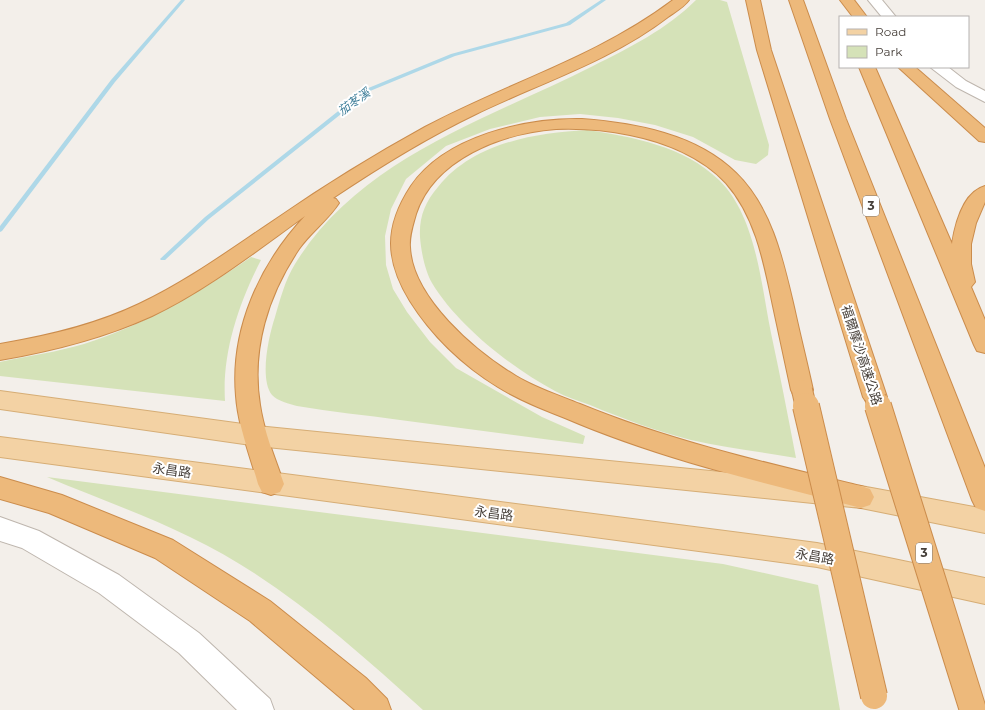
<svg xmlns="http://www.w3.org/2000/svg" width="985" height="710" font-family="Montserrat,'Noto Sans TC',sans-serif">
<style>
.green{fill:#d5e2b8}
.lines{fill:none;stroke-linecap:round;stroke-linejoin:round}
.stream{fill:#aed8e8;fill-rule:evenodd}
.minor-casing{stroke:#beb6ae;stroke-width:2}
.major-casing{stroke:#d6ad75;stroke-width:2}
.highway-casing{stroke:#cb8c4c;stroke-width:2}
.minor{fill:#fff;fill-rule:evenodd}
.major{fill:#f3d2a4;fill-rule:evenodd}
.highway{fill:#edb97b;fill-rule:evenodd}
.highway-bridge-far1-casing{stroke:#cb8c4c;stroke-width:22;stroke-linecap:butt}
.highway-bridge-casing{stroke:#cb8c4c;stroke-width:28;stroke-linecap:butt}
.highway-bridge-far1{stroke:#edb97b;stroke-width:20}
.highway-bridge{stroke:#edb97b;stroke-width:26}
.labels{text-anchor:middle;stroke-width:4;stroke-linejoin:round;paint-order:stroke}
.far-water-label{font-size:12px;font-style:italic;fill:#3a7b97;stroke:#fff}
.shield{fill:#fff;stroke:#7e7974;stroke-width:1}
.shield-label{font-size:12px;font-weight:bold;fill:#463f39}
.street-label{font-size:13px;fill:#463f39;stroke:#fff}
</style>
<rect width="100%" height="100%" fill="#f3efea"/>
<g class="green">
<path d="M696 0H720L727 2 769 145 768 155 756 164 735 160 693 137 655 125 618 118 580 114 540 117 490 129 446 146 406 179 391 209 385 236 386 265 393 289 407 312 430 342 456 368 542 417 585 436 583 444C522 436 461 428 400 420 366 415 331 412 297 406 290 404 277 401 272 395 259 379 269 335 275 317 280 300 285 280 295 264 360 158 488 119 593 66 629 48 667 29 696 0Z"/>
<path d="M587 130C633 137 684 146 719 180 756 216 761 284 771 333 780 375 788 416 796 458 762 452 725 448 691 440 657 431 623 419 590 405 579 401 566 397 555 391 512 368 458 326 432 283 425 271 421 251 420 237 419 217 425 202 438 187 473 143 534 133 587 130Z"/>
<path d="M251 257 261 260C239 303 222 352 225 401L0 376V362C28 356 57 352 84 344 144 325 199 293 251 257Z"/>
<path d="M47 477 723 564 818 585 840 710H423C351 645 278 579 190 537 143 514 94 497 47 477Z"/>
</g>
<g class="lines">
<g class="stream">
<polygon points="181,0 185,0 115,82 2,231 0,232 0,226 111,80"/>
<polygon points="601,0 606,0 570,25 455,56 370,91 209,219 165,260 161,260 160,259 205,217 366,89 451,54 566,23"/>
</g>
<defs>
<g id="minor">
<polygon points="868,0 882,0 896,17 882,17"/>
<polygon points="930,67 948,67 966,81 985,91 985,102 956,87"/>
<polygon points="0,517 39,531 119,575 199,633 270,699 274,710 237,710 179,653 99,593 22,548 0,541"/>
</g>
<g id="major">
<polygon points="0,391 257,426 861,486 985,509 985,533 861,508 257,446 0,409"/>
<polygon points="0,437 817,543 985,578 985,604 817,567 0,457"/>
</g>
<g id="highway">
<path d="M673 0H689C684 7 675 12 668 17 611 61 540 83 476 114 426 138 379 167 333 198L336 199 339 203C328 220 311 232 299 249 268 295 251 349 260 405 264 432 275 458 284 484L280 492 271 495 262 492 258 484C250 455 238 426 236 396 230 329 260 264 305 216 256 251 207 290 152 316 104 338 52 351 0 360V344C48 336 95 325 139 304 188 281 231 249 276 219 324 186 374 155 425 127 509 82 596 58 673 0Z"/>
<polygon points="746,0 760,0 771,50 887,397 883,403 875,406 867,403 863,397 757,50"/>
<polygon points="789,0 803,0 846,119 985,468 985,511 976,508 972,500 830,119"/>
<polygon points="840,0 854,0 867,17 853,17"/>
<path d="M859 67H875L952 244C955 225 963 192 985 186V202L976 223 971 244V264L975 282 971 287 985 320V353L977 351 974 345Z"/>
<polygon points="898,67 915,67 985,128 985,142 979,141"/>
<path d="M582 119C635 123 697 134 736 173 772 208 783 260 794 307 800 335 807 362 813 390L810 396 802 399 794 396 791 390C785 362 779 334 773 306 764 263 756 217 726 183 702 157 665 142 630 135 606 130 581 128 556 129 502 133 434 159 416 214 413 225 409 236 410 247 412 298 476 352 516 376 536 388 558 395 580 404 670 441 766 463 861 486L870 489 874 497 870 505 861 508C761 482 660 459 565 418 542 409 519 400 498 387 464 366 432 336 410 301 385 260 384 227 411 186 445 136 525 118 582 119Z"/>
<polygon points="0,477 62,495 173,540 270,601 366,678 387,699 391,710 355,710 250,621 155,558 49,513 0,499"/>
</g>
</defs>
<use href="#minor" class="minor-casing"/>
<use href="#major" class="major-casing"/>
<use href="#highway" class="highway-casing"/>
<use href="#minor" class="minor"/>
<use href="#major" class="major"/>
<use href="#highway" class="highway"/>
<defs>
<g id="highway-bridge-far1">
<polyline points="802,390 806,407"/>
<polyline points="875,397 878,407"/>
</g>
<g id="highway-bridge">
<polyline points="806,406 874,696"/>
<polyline points="878,406 973,710"/>
</g>
</defs>
<use href="#highway-bridge-far1" class="highway-bridge-far1-casing"/>
<use href="#highway-bridge" class="highway-bridge-casing"/>
<use href="#highway-bridge-far1" class="highway-bridge-far1"/>
<use href="#highway-bridge" class="highway-bridge"/>
</g>
<g class="labels">
<g class="far-water-label">
<text transform="translate(354 102) rotate(-36)" y="4">茄苳溪</text>
</g>
<g class="shield">
<rect x="863" y="196" width="16" height="20" rx="3"/>
<rect x="916" y="543" width="16" height="20" rx="3"/>
</g>
<g class="shield-label">
<text x="871" y="210">3</text>
<text x="924" y="557">3</text>
</g>
<g class="street-label">
<text transform="translate(862 355) rotate(72)" y="5">福爾摩沙高速公路</text>
<text transform="translate(172 470) rotate(8)" y="5">永昌路</text>
<text transform="translate(494 513) rotate(7)" y="5">永昌路</text>
<text transform="translate(815 556) rotate(10)" y="5">永昌路</text>
</g>
</g>
<rect x="839" y="16" width="130" height="52" fill="#ffffff" stroke="#b5b2b0"/>
<rect x="847" y="29" width="20" height="6" fill="#f3d2a4" stroke="#b5b2b0"/>
<text x="875" y="36" font-size="12" fill="#463f39">Road</text>
<rect x="847" y="46" width="20" height="12" fill="#d5e2b8" stroke="#b5b2b0"/>
<text x="875" y="56" font-size="12" fill="#463f39">Park</text>
</svg>
